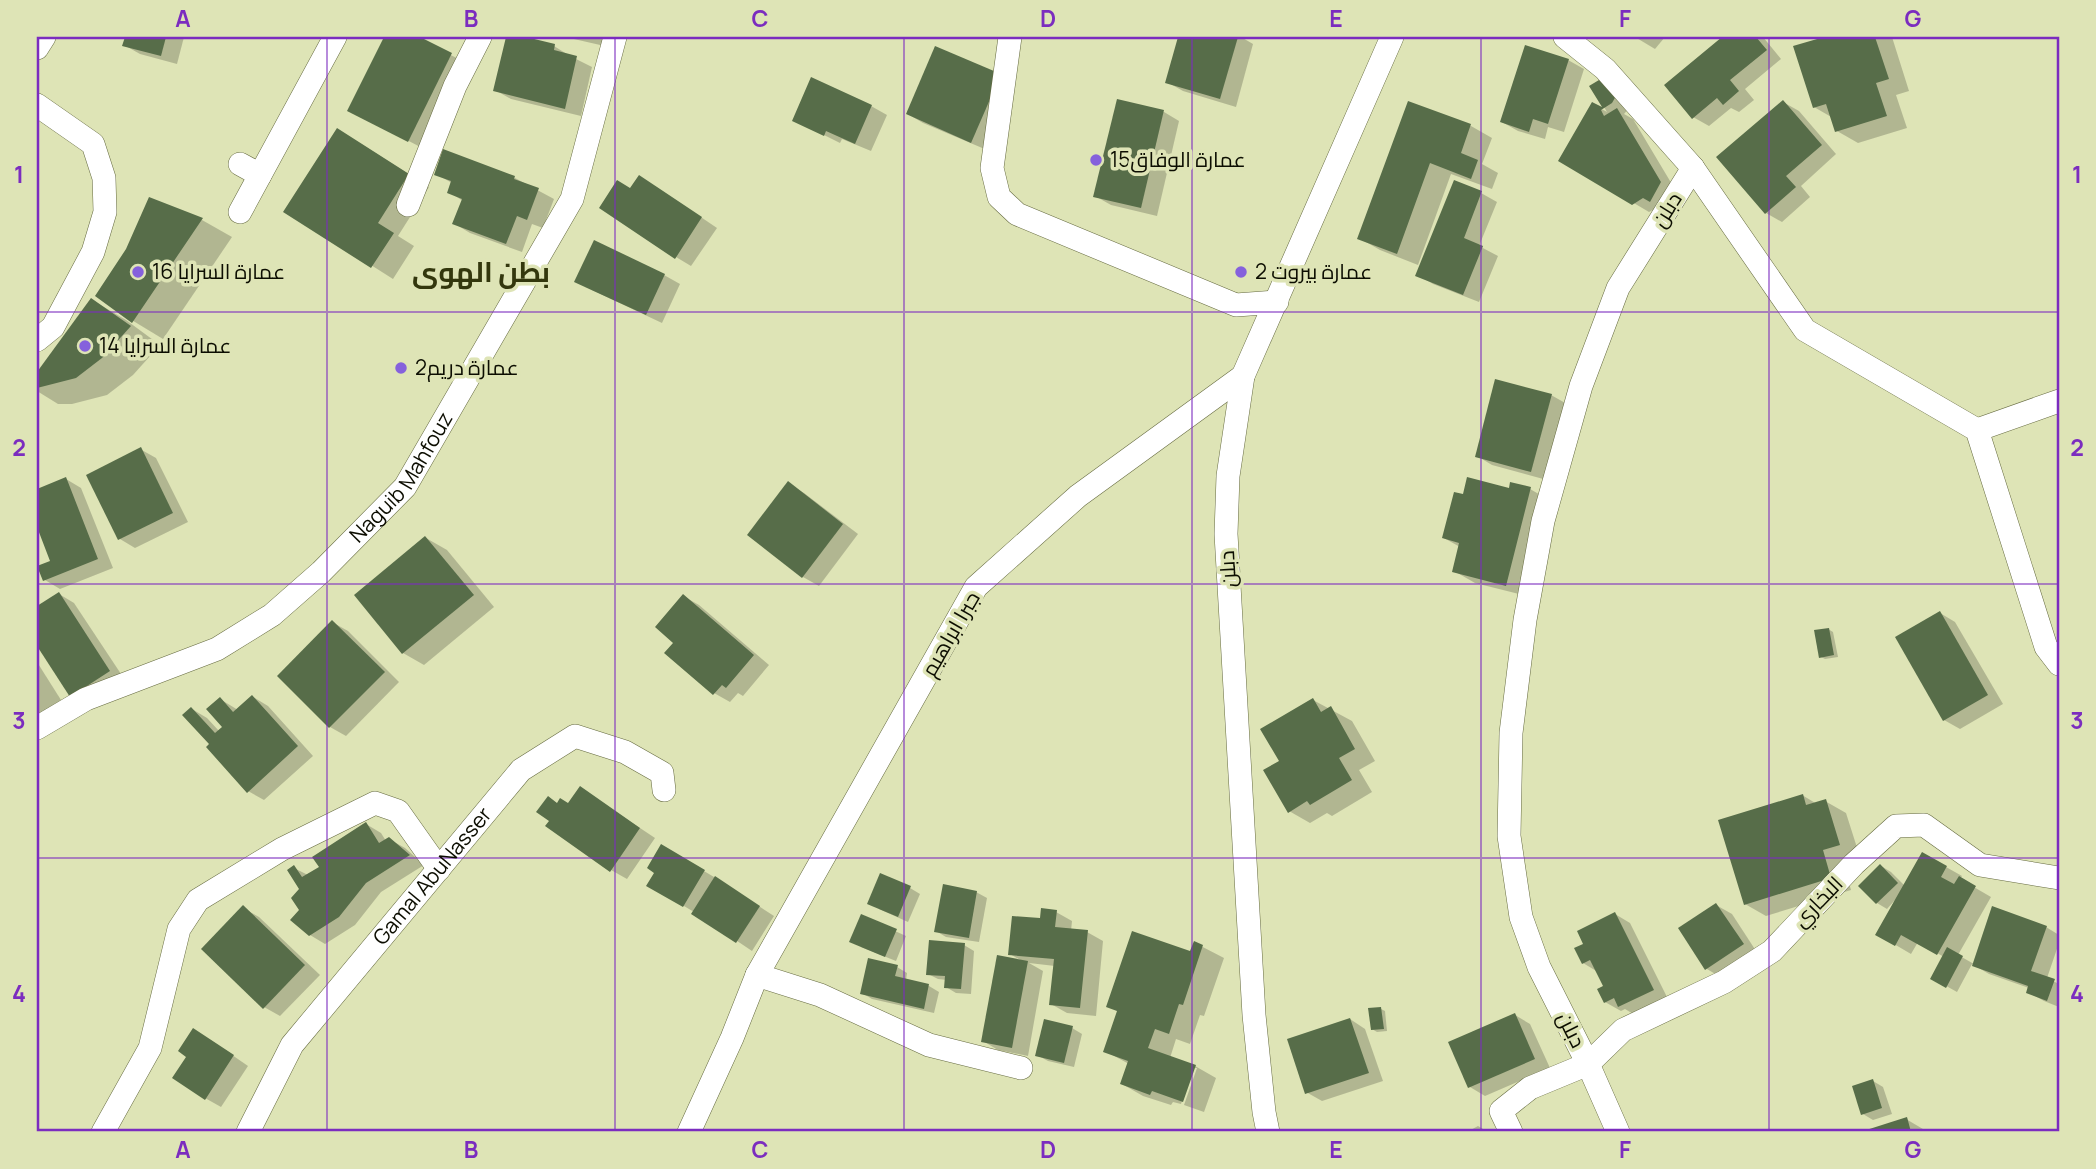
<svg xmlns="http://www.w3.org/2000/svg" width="2096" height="1169" font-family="Manrope,Cairo,sans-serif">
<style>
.shadow{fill:#0003}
.building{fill:#576d49}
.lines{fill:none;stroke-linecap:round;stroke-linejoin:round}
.minor-casing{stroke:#666b41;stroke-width:24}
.minor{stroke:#fff;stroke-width:23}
.grid{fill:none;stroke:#7b2cbf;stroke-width:2;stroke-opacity:0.55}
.poi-dot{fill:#8561dc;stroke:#dee4b6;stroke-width:2.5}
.labels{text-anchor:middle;stroke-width:7;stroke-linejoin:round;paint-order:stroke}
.poi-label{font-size:21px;fill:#0c0d01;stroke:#dee4b6;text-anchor:start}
.street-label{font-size:21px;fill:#0c0d01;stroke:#dee4b6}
.district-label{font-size:28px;font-weight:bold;fill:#33370d;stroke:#dee4b6}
.neatline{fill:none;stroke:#7b2cbf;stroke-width:2.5}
.grid-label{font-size:23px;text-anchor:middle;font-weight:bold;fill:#7b2cbf}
</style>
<rect width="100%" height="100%" fill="#dee4b6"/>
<g class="shadow">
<polygon points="127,37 184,37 177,64 140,54 124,45"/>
<polygon points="386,37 416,37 472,66 430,152 349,110"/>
<polygon points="508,37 518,37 554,46 570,56 592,67 581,116 511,99 495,90"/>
<polygon points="565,37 612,37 609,47"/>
<polygon points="1180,37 1241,37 1253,44 1236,107 1183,91 1167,82"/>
<polygon points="1635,37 1665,37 1655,49"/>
<polygon points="1725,37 1763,37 1781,59 1745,89 1754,100 1739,112 1731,108 1709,126 1693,117 1667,85"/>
<polygon points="1830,37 1892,37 1909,91 1896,95 1907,128 1858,143 1837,131 1833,118 1814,107 1796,47"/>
<polygon points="1568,60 1584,69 1564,132 1548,127 1545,139 1518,131 1502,122"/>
<polygon points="1000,76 1015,85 987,150 923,123 908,114"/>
<polygon points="1604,79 1631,106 1624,114 1633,119 1676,191 1660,206 1649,212 1561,160 1593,104 1607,112 1592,87"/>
<polygon points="1118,101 1164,112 1179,121 1157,216 1111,205 1095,196"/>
<polygon points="1783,102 1799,111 1836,154 1801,186 1810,197 1782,222 1766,213"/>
<polygon points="1409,103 1471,126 1492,138 1482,164 1498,173 1492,189 1451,174 1418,265 1380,250 1359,238"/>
<polygon points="871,106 887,115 871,151 842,139 840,143 794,120"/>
<polygon points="358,142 429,187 398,236 414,246 393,279 286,211"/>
<polygon points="444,152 515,178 554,199 543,228 532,224 522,252 470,233 455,224 463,201 449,192 452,183 436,174"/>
<polygon points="1455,182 1481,193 1497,202 1479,246 1498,256 1479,302 1433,284 1418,275"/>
<polygon points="655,186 717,228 691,266 676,257 631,190"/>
<polygon points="150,199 202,220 232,237 163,339 130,319 128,249"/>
<polygon points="664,275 680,284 662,323 592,290"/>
<polygon points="92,300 126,320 160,345 133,375 107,395 72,404 58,404 37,391 37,375"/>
<polygon points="1551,395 1567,404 1547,480 1492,465 1477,456"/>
<polygon points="140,449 156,458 188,522 135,548 120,539"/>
<polygon points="66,479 81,488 113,568 60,589 45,580 53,562 37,522 37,491"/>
<polygon points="788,484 804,493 858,534 819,586 803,577 749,535"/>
<polygon points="1530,489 1551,501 1527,596 1475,583 1454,571 1460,547 1444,538 1510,490"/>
<polygon points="426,538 447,550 494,607 424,665 403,653 356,596"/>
<polygon points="59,594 74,603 125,680 71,696 37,643 37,608"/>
<polygon points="683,596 699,605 769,665 743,696 738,693 730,702 714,693 676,643"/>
<polygon points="1940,613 1955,622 2003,704 1960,729 1944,720"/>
<polygon points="332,622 348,631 399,682 346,736 330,727 279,676"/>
<polygon points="1828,629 1833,632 1838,657 1825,659 1821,657"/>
<polygon points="37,662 61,700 37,715"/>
<polygon points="253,697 268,706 313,756 264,800 248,791 211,745 192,709 207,718 219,731 225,727 220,699 238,710"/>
<polygon points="1313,700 1352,721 1375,761 1359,770 1372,792 1332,816 1327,813 1310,823 1289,811 1281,761"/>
<polygon points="580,788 655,838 627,879 611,870 558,804 569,805"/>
<polygon points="1802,795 1817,804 1825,801 1846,813 1860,857 1843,862 1851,890 1766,916 1745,904"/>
<polygon points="366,824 381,833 386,841 389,839 405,848 424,865 381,892 355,925 325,944 310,935 301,910 302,889 294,868 308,875 321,867"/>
<polygon points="662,846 719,880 774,916 752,951 694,912 649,885 656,872"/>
<polygon points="1923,854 1962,876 1960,879 1991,897 1958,955 1974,964 2046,927 2059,935 2059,943 2047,978 2059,984 2059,1007 2044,1001 2028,992 2029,988 1989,974 1972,964 1957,992 1932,978 1944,957 1918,942 1911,954 1877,934 1895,900 1887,909 1877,903 1881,866 1891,872 1905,886"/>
<polygon points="910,888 920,894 908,922 879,909"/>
<polygon points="976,892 987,898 979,942 946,937 936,931"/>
<polygon points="1716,905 1732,914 1758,954 1722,978 1707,969"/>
<polygon points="243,908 259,917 320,975 280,1016 264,1007"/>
<polygon points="1056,912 1072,921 1071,931 1087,932 1103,941 1096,1016 1067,1013 1051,1004 1055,966 1029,963 1043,971 1028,1056 998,1050 983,1041 1022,961 1010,954 1041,920"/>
<polygon points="1615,914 1630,923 1668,999 1635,1015 1625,1009 1621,1011 1605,1002 1606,987 1598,972 1583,963 1586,944"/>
<polygon points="862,916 906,936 896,961 861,947"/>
<polygon points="1195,943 1224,958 1204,1016 1200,1015 1190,1044 1176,1039 1170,1058 1195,1066 1216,1078 1204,1112 1184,1105 1197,1068 1193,1068 1181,1104 1173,1102 1171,1105 1143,1096 1122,1084 1129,1064 1105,1051 1191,954"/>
<polygon points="964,945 974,951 971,994 956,993 946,987 947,980 938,979 928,974"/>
<polygon points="897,967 907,973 906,980 929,986 939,992 934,1013 872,999 862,993"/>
<polygon points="1381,1009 1385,1011 1387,1031 1377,1032 1372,1029"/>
<polygon points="1515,1015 1530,1024 1550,1068 1485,1096 1470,1087"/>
<polygon points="1350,1019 1365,1029 1383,1081 1322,1101 1306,1092"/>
<polygon points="1072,1028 1082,1034 1074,1067 1048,1061 1037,1055"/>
<polygon points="209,1039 248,1066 221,1107 205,1098 189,1056"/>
<polygon points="1873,1081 1883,1087 1892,1114 1873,1120 1863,1114"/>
<polygon points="1906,1119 1928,1132 1864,1132"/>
<polygon points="1478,1126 1488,1132 1467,1132"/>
</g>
<g class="building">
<polygon points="125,37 166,37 161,56 122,46"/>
<polygon points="384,37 420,37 452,53 408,142 347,111"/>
<polygon points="506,37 526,37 555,44 554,50 577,56 565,109 493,91"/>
<polygon points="1178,37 1238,37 1220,99 1165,83"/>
<polygon points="1722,37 1756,37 1767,50 1730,80 1739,91 1723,105 1717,98 1692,119 1664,85"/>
<polygon points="1824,37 1875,37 1889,79 1876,83 1887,116 1835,132 1826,104 1813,108 1793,46"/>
<polygon points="1525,45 1569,59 1548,124 1533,119 1529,132 1500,122"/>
<polygon points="935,46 1001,74 971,143 906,114"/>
<polygon points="811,77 872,105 855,144 826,131 824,136 792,121"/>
<polygon points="1604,77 1616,96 1612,103 1601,110 1604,116 1617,108 1661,182 1650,202 1643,198 1632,205 1558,161 1592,102 1602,107 1589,86"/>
<polygon points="1117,99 1164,110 1141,208 1093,197"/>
<polygon points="1783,100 1822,145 1786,176 1796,187 1765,214 1716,157"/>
<polygon points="1408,101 1471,124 1461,153 1478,160 1471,179 1430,163 1397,254 1357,239"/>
<polygon points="337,128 409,174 378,223 394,233 371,268 283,212"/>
<polygon points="443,149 515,176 514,179 539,188 527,220 517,216 506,244 452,224 462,199 447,193 451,181 434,175"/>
<polygon points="639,175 702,217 675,259 599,208 617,180 630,188"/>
<polygon points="1454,180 1482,191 1464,238 1483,246 1463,295 1415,276"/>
<polygon points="149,197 203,218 132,323 95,296 126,249"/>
<polygon points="594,240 665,274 646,315 574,282"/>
<polygon points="91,298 131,326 102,358 76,378 37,388 37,372"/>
<polygon points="1495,379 1552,394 1531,472 1475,457"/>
<polygon points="141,447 173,513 118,540 86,475"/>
<polygon points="66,477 98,559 43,581 37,566 50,561 37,527 37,489"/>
<polygon points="1467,477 1509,488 1510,482 1531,487 1506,586 1452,572 1459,543 1442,538 1454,492 1463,494"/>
<polygon points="788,481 843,524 802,578 747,535"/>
<polygon points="425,536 474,595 402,654 354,595"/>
<polygon points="59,592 110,671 70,697 37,646 37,606"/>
<polygon points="683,594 754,655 726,688 722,685 713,695 664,653 673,643 655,627"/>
<polygon points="1940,611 1988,695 1943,721 1895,637"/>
<polygon points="332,620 385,672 329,728 277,676"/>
<polygon points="1829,628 1834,655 1819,658 1814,630"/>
<polygon points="252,695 298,746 247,793 206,747 209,744 182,715 191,707 215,733 222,727 206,709 220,697 233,712"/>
<polygon points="1313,698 1321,712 1331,706 1355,749 1339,758 1352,780 1310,805 1307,801 1288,813 1263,770 1279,761 1260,729"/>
<polygon points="580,786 640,828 610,872 545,826 549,821 536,812 548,796 557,803 560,798 568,803"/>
<polygon points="1803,794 1806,805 1826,799 1840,845 1823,850 1831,878 1744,905 1718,820"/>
<polygon points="366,822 379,843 389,837 410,855 366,883 339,917 309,936 290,920 299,910 291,898 299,889 287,870 294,865 302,877 319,867 312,857"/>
<polygon points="661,844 705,870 683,907 646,886 654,873 647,868"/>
<polygon points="1922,852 1947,866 1941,877 1954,884 1959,876 1976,886 1937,955 1901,935 1895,946 1875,935"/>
<polygon points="1880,864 1898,883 1876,904 1858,886"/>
<polygon points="880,873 911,886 898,917 867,904"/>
<polygon points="715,876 760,906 736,943 691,914"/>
<polygon points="943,884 977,891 969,938 934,932"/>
<polygon points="1716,903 1744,944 1705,970 1678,928"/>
<polygon points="243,905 305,965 263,1009 201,949"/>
<polygon points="1992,906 2047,926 2031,971 2055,979 2047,1001 2026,993 2028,986 1972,966"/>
<polygon points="1041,908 1057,910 1055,927 1088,930 1080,1008 1049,1005 1054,959 1008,955 1012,916 1040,918"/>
<polygon points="1615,912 1654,990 1618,1007 1614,998 1604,1003 1597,989 1603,986 1590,960 1582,964 1574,948 1583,944 1577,931"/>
<polygon points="861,914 897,929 885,957 849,942"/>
<polygon points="1132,931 1190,951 1194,941 1203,945 1183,1005 1179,1004 1169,1034 1155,1029 1148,1048 1196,1065 1183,1102 1152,1091 1150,1095 1120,1084 1128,1061 1103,1052 1117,1011 1106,1007"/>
<polygon points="929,940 965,943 961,989 944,988 945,976 926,975"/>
<polygon points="1947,947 1963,956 1946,988 1930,979"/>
<polygon points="997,955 1028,961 1012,1048 981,1042"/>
<polygon points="868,958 898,965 895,976 929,984 924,1009 860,994"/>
<polygon points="1381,1007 1384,1029 1371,1030 1368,1008"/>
<polygon points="1515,1013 1535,1059 1468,1088 1448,1042"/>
<polygon points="1350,1018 1369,1073 1305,1094 1287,1039"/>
<polygon points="1044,1019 1073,1026 1064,1063 1035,1056"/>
<polygon points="193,1028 234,1055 205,1100 172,1078 186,1057 178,1051"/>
<polygon points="1873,1079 1882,1108 1861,1115 1852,1086"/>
<polygon points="1907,1117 1911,1132 1860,1132"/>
</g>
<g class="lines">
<defs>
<g id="minor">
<polyline points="1010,37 992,168 999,197 1017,214 1236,305 1277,302"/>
<polyline points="1565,37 1605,69 1693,168 1805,330 1977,430 2046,647 2059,664"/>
<polyline points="37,48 44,37"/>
<polyline points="37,105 93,144 104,178 105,212 93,252 53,327 37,340"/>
<polyline points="240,164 260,175"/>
<polyline points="408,205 455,86 480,37"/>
<polyline points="240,212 335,37"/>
<polyline points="1977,430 2059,401"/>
<path id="s1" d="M37 728 86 699 217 649 272 615 321 572 405 487 572 199 615 37"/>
<polyline points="757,975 820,995 929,1045 1021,1068"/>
<polyline points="103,1132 150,1048 179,929 198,900 282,849 375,803 398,811 439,869"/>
<path id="s2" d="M248 1132 292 1045 521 770 575 736 625 752 662 773 664 790"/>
<polyline points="689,1132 732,1038 757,975 976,587 1078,496 1243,376"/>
<polyline points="1268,1132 1264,1112 1254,1015 1226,534 1228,476 1243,376 1392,37"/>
<polyline points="1511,1132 1501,1111 1530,1088 1588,1064 1623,1030 1724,982 1772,951 1854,864 1896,826 1924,825 1980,865 2059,878"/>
<polyline points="1618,1132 1588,1064 1539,967 1521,917 1509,836 1511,733 1525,620 1543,521 1581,386 1618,288 1693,168"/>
</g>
</defs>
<use href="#minor" class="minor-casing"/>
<use href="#minor" class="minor"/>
</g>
<path class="grid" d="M327 37V1132M615 37V1132M904 37V1132M1192 37V1132M1481 37V1132M1769 37V1132M37 312H2059M37 584H2059M37 858H2059"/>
<g class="poi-dot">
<circle cx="1096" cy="160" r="7"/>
<circle cx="138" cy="272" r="7"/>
<circle cx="1241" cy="272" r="7"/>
<circle cx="85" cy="346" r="7"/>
<circle cx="401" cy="368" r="7"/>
</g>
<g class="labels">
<g class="poi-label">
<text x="1110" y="167">عمارة الوفاق15</text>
<text x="152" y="279">عمارة السرايا 16</text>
<text x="1255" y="279">عمارة بيروت 2</text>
<text x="99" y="353">عمارة السرايا 14</text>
<text x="415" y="375">عمارة دريم2</text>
</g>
<g class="street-label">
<text transform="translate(1667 210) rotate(-58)" y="7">دبلن</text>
<text dy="7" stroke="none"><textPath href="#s1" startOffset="452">Naguib Mahfouz</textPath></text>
<text transform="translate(1228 569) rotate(-93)" y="7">دبلن</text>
<text transform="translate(951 634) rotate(-60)" y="7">جبرا ابراهيم</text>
<text dy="7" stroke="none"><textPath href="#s2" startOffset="317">Gamal AbuNasser</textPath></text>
<text transform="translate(1818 902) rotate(-46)" y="7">البخاري</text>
<text transform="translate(1571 1030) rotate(63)" y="7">دبلن</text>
</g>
<g class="district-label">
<text x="481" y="282">بطن الهوى</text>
</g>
</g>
<rect width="2096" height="1169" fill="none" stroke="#dee4b6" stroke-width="77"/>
<rect x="38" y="38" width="2020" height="1092" class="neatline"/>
<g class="grid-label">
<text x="183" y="27">A</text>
<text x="471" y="27">B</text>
<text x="760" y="27">C</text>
<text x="1048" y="27">D</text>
<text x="1336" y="27">E</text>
<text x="1625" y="27">F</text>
<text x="1913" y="27">G</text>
<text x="19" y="183">1</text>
<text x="2077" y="183">1</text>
<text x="19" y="456">2</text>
<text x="2077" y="456">2</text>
<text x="19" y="729">3</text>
<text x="2077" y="729">3</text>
<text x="19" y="1002">4</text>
<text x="2077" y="1002">4</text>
<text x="183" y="1158">A</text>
<text x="471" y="1158">B</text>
<text x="760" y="1158">C</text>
<text x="1048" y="1158">D</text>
<text x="1336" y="1158">E</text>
<text x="1625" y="1158">F</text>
<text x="1913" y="1158">G</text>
</g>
</svg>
